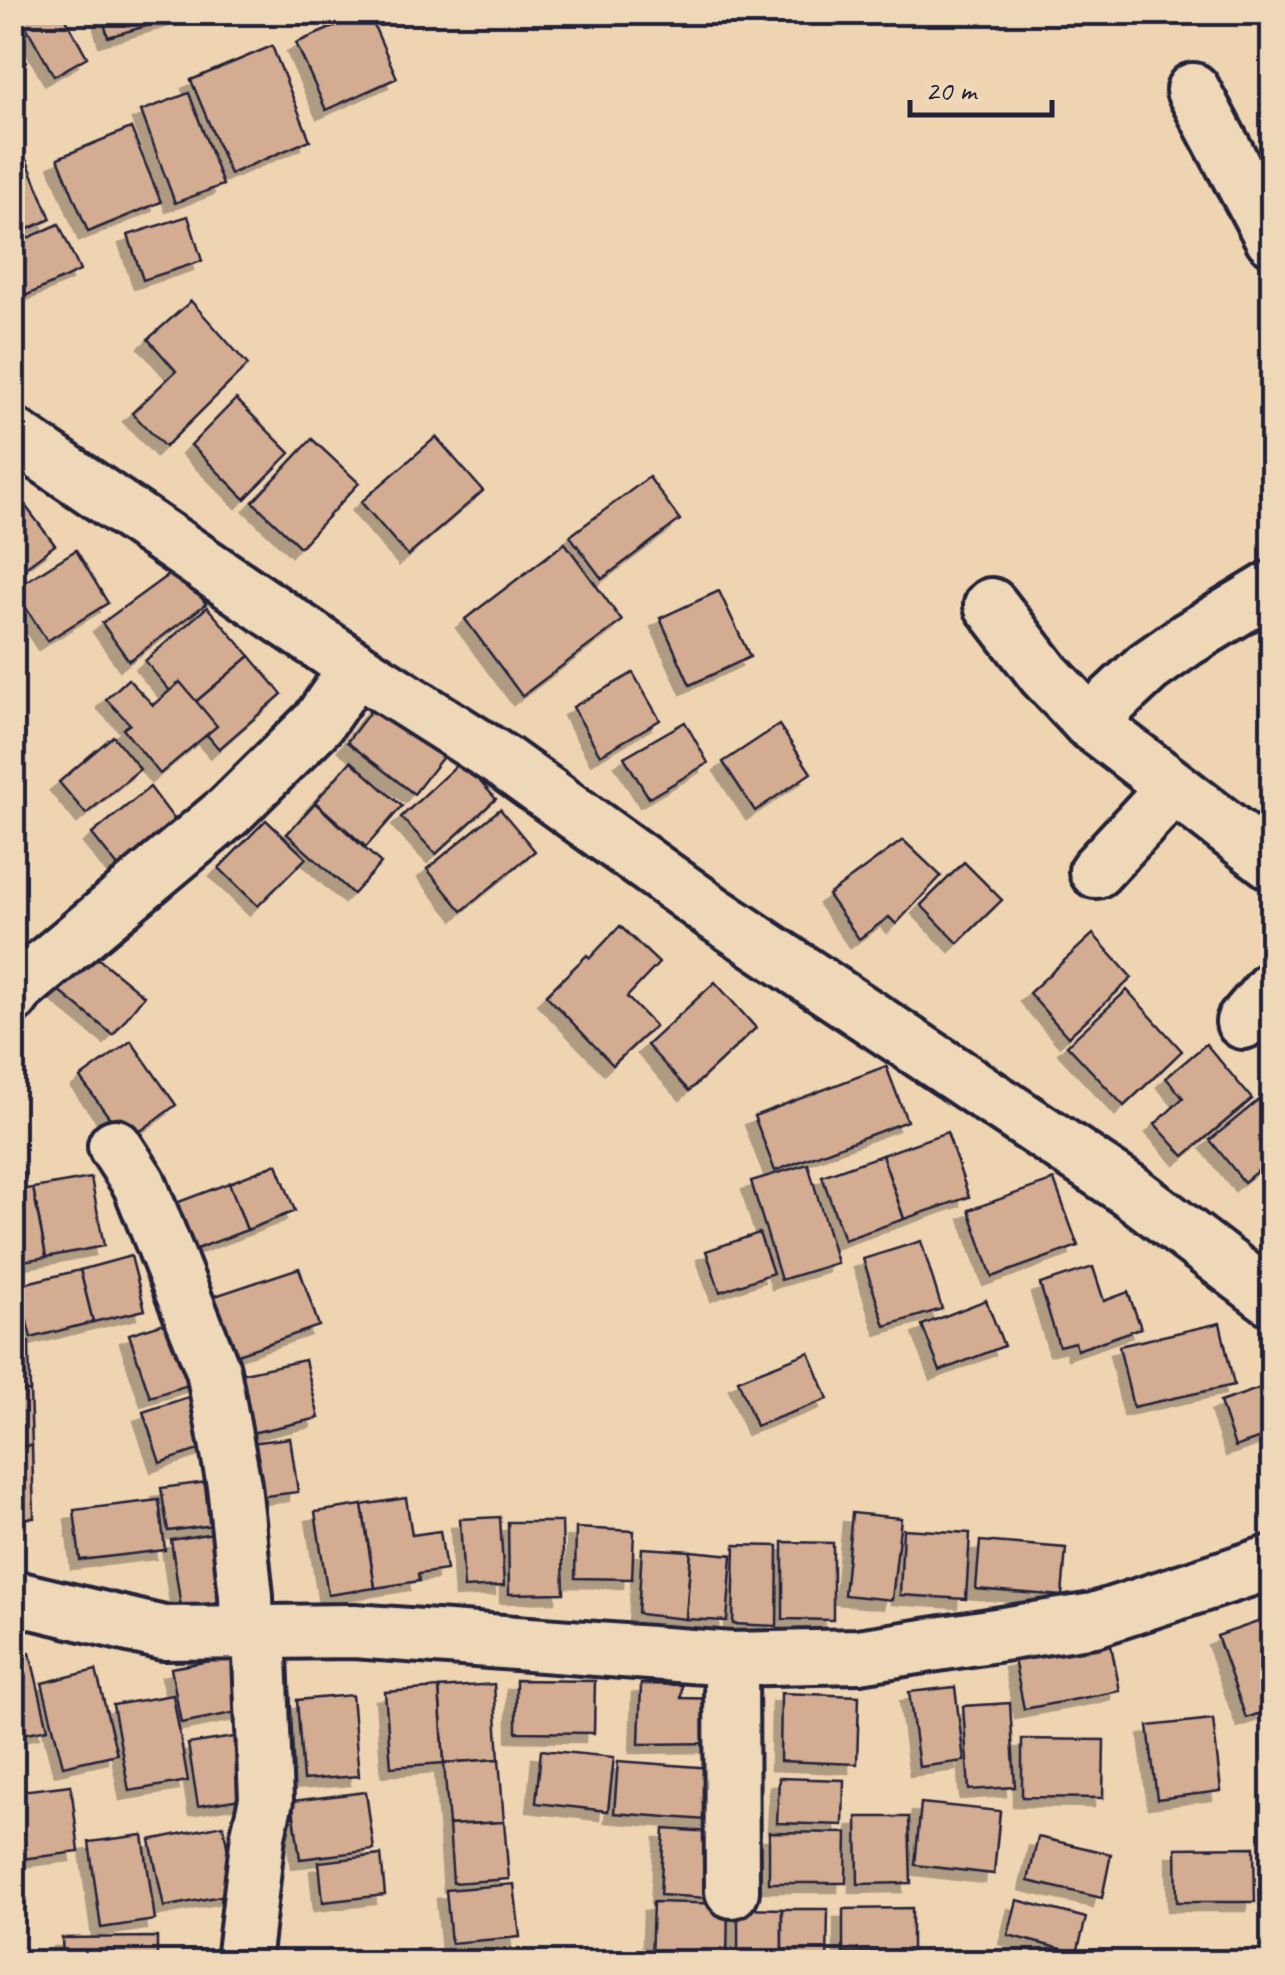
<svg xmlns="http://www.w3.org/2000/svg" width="1285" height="1975" font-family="Caveat,sans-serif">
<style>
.building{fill:#d3ac91;stroke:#22223b;stroke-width:2.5;filter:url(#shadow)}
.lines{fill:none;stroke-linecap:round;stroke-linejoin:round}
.street-casing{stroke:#22223b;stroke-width:60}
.street{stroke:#efd8b7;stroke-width:52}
</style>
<defs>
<filter id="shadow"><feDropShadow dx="-9" dy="9" stdDeviation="0" flood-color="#0004"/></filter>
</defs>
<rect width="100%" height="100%" fill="#efd4b2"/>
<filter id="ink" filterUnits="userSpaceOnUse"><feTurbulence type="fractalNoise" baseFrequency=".01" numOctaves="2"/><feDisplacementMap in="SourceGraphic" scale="20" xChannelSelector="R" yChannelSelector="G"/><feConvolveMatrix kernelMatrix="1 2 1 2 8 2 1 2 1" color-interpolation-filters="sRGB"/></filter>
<g filter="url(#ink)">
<g class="building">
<polygon points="18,12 62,12 87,57 54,76"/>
<polygon points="101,12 188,12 188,14 108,37"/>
<polygon points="368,12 397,78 326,110 296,43"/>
<polygon points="272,46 310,140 230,174 191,80"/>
<polygon points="189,93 223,185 175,203 141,111"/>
<polygon points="131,128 161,202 88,232 58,158"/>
<polygon points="27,161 51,219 12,236 12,167"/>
<polygon points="188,216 202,261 143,280 128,235"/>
<polygon points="59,224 80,271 12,302 12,245"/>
<polygon points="191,301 248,365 165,447 132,413 176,371 148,339"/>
<polygon points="236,399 290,453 245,499 191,445"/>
<polygon points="436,437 483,491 408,556 361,502"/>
<polygon points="312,439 359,483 300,547 253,502"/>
<polygon points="649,477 680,520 602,579 570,536"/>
<polygon points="24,504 55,545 12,577 12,513"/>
<polygon points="565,543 622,621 522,696 465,619"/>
<polygon points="76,550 108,603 47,641 14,589"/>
<polygon points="179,567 206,604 129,661 102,623"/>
<polygon points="719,591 750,657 690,685 660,618"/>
<polygon points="207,607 250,656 186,710 145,661"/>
<polygon points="250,656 282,694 219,749 186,710"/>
<polygon points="633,673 660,720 600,755 573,707"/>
<polygon points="128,679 153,705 180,682 217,726 160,774 123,729 130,724 106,699"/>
<polygon points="382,696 449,749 414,794 347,742"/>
<polygon points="685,722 708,763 649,798 624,757"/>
<polygon points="779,725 811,773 755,811 723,762"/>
<polygon points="113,736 140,769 86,814 59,782"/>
<polygon points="351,761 402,806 366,847 315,802"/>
<polygon points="461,761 496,799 436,854 401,817"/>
<polygon points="150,787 180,827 123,873 92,834"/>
<polygon points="315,803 381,863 353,894 287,834"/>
<polygon points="500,809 535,851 462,911 427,869"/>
<polygon points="266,820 306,858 258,906 219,868"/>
<polygon points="903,840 941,876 896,924 889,917 859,939 828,895"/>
<polygon points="964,862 1002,900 958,943 921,905"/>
<polygon points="620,926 659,963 627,997 655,1026 613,1065 546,995 587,955 590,958"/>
<polygon points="1093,934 1132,978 1068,1037 1029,993"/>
<polygon points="89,951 144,996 113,1035 58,990"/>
<polygon points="715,982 756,1028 689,1091 647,1045"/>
<polygon points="1127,990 1182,1051 1124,1106 1067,1045"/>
<polygon points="131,1041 176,1105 127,1141 80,1078"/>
<polygon points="1206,1044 1252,1099 1184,1156 1155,1124 1183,1098 1166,1078"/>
<polygon points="886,1066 907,1121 775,1171 754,1116"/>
<polygon points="1272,1089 1272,1159 1244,1182 1210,1140"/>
<polygon points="947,1132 969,1197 904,1219 882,1155"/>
<polygon points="882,1155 904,1219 844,1240 822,1176"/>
<polygon points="277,1164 295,1211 247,1230 229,1183"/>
<polygon points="808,1164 837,1263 781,1280 751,1181"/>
<polygon points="91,1178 104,1246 46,1257 33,1188"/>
<polygon points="1054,1180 1078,1246 992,1277 969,1210"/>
<polygon points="229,1183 247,1230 194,1250 176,1203"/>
<polygon points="33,1188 46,1257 12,1263 12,1191"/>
<polygon points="759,1233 773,1273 720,1292 706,1251"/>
<polygon points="921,1241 942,1309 885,1326 863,1259"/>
<polygon points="131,1256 145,1310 93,1322 80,1270"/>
<polygon points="1093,1267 1104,1301 1128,1292 1141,1328 1077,1350 1075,1342 1059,1346 1040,1284"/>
<polygon points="299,1268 319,1326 223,1359 203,1300"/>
<polygon points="80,1270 93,1322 31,1338 18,1285"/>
<polygon points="986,1300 1004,1346 940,1371 922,1325"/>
<polygon points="187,1316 207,1379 150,1397 129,1334"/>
<polygon points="1220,1323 1234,1385 1133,1407 1119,1346"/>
<polygon points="12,1342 29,1342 30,1391 12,1392"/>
<polygon points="809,1352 828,1399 756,1426 738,1380"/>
<polygon points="305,1360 319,1418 238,1436 225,1377"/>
<polygon points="1272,1384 1272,1434 1235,1447 1220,1402"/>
<polygon points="30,1391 32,1446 12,1446 12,1392"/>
<polygon points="200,1393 216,1444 160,1463 143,1412"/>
<polygon points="290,1438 298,1492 241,1499 234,1445"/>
<polygon points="12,1446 32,1446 34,1518 12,1518"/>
<polygon points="223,1480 229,1523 168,1531 161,1488"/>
<polygon points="406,1498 412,1535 440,1531 446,1570 418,1574 419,1581 375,1588 362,1505"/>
<polygon points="159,1500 165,1550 80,1560 74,1510"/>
<polygon points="362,1505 375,1588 328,1595 315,1512"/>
<polygon points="852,1513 901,1518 892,1600 844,1595"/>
<polygon points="500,1517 504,1586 464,1588 460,1519"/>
<polygon points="508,1522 562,1522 564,1593 509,1594"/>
<polygon points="576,1528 634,1531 632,1579 575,1578"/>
<polygon points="903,1529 970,1533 966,1599 900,1595"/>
<polygon points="225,1531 235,1600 181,1607 171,1540"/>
<polygon points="980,1541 1066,1548 1062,1596 976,1589"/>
<polygon points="783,1542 833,1543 833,1620 783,1619"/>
<polygon points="735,1545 778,1546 777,1626 733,1624"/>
<polygon points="642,1548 691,1551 686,1619 638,1614"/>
<polygon points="691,1551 732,1555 727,1621 686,1619"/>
<polygon points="1272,1617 1272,1709 1246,1718 1217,1636"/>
<polygon points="1110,1640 1120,1691 1024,1709 1014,1659"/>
<polygon points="30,1653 48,1729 12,1736 12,1657"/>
<polygon points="243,1655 253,1709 181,1723 171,1668"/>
<polygon points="96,1670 117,1754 63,1766 42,1683"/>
<polygon points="516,1680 595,1681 594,1733 516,1732"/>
<polygon points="494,1684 499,1759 444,1763 439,1688"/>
<polygon points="641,1684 682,1685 681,1698 720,1699 719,1743 639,1744"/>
<polygon points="955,1687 964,1761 919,1767 909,1692"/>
<polygon points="439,1688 444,1763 391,1767 385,1692"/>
<polygon points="781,1693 859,1696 857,1764 780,1761"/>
<polygon points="173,1695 188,1781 129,1791 113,1705"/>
<polygon points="352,1695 359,1776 303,1780 297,1700"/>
<polygon points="1010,1703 1015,1787 969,1790 963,1706"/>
<polygon points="1213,1719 1221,1791 1157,1799 1148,1726"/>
<polygon points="254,1734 264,1795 198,1806 188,1744"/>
<polygon points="1022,1739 1104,1740 1103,1798 1022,1797"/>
<polygon points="541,1750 614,1757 608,1811 536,1803"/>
<polygon points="499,1759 504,1822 449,1825 444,1763"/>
<polygon points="618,1761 725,1769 720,1821 614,1813"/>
<polygon points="779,1778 844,1780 843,1825 777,1823"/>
<polygon points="71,1785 79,1852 12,1860 12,1792"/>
<polygon points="366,1792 374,1850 300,1859 292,1801"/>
<polygon points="921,1803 1000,1811 994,1874 915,1865"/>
<polygon points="857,1817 909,1817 911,1883 858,1884"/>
<polygon points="504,1822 509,1879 453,1883 449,1825"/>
<polygon points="223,1825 236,1893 164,1907 150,1840"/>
<polygon points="664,1829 728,1833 725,1899 660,1895"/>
<polygon points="769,1832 847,1833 846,1883 769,1883"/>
<polygon points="143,1835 155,1920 101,1928 89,1842"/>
<polygon points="1038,1837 1111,1854 1102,1898 1028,1881"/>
<polygon points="1254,1847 1255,1902 1177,1902 1176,1848"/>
<polygon points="381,1855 385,1895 323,1902 319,1862"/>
<polygon points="514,1884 520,1937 451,1943 446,1890"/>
<polygon points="1017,1900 1086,1918 1077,1953 1008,1935"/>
<polygon points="653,1902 728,1904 727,1962 651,1962"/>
<polygon points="738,1908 782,1909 782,1962 738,1962"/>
<polygon points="912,1908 912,1953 843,1953 843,1909"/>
<polygon points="782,1909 828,1909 827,1962 782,1962"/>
<polygon points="157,1937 157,1962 63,1962 62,1938"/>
<rect x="843" y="1953" width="69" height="9"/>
</g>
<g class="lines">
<defs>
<g id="street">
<polyline points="1193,90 1272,238"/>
<polyline points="12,434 356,668 505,763 715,914 1129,1190 1272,1299"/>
<polyline points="1272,588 1188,639 1148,667 1089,722 1272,863"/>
<polyline points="991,605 1044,674 1089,722"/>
<polyline points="1096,871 1173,788"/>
<polyline points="12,997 18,988 229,811 318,723 356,668"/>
<polyline points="1243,1022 1272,988"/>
<polyline points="115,1146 139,1183 213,1370 234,1485 246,1596 247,1632"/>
<polyline points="12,1597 163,1633 354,1631 731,1659 859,1656 1094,1620 1272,1562"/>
<polyline points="731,1659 732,1891"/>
<polyline points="243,1962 258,1835 266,1800 259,1633"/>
</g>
</defs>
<use href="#street" class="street-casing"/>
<use href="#street" class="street"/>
</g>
</g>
<rect width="1285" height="1975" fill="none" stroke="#efd8b7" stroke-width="50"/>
<rect x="25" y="25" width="1235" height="1925" fill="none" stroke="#22223b" stroke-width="4" filter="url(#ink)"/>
<path d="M910 100v15h142v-15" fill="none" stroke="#22223b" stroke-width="5"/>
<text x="925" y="100" font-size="30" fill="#22223b" stroke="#efd8b7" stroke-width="8" paint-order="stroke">20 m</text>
</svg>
